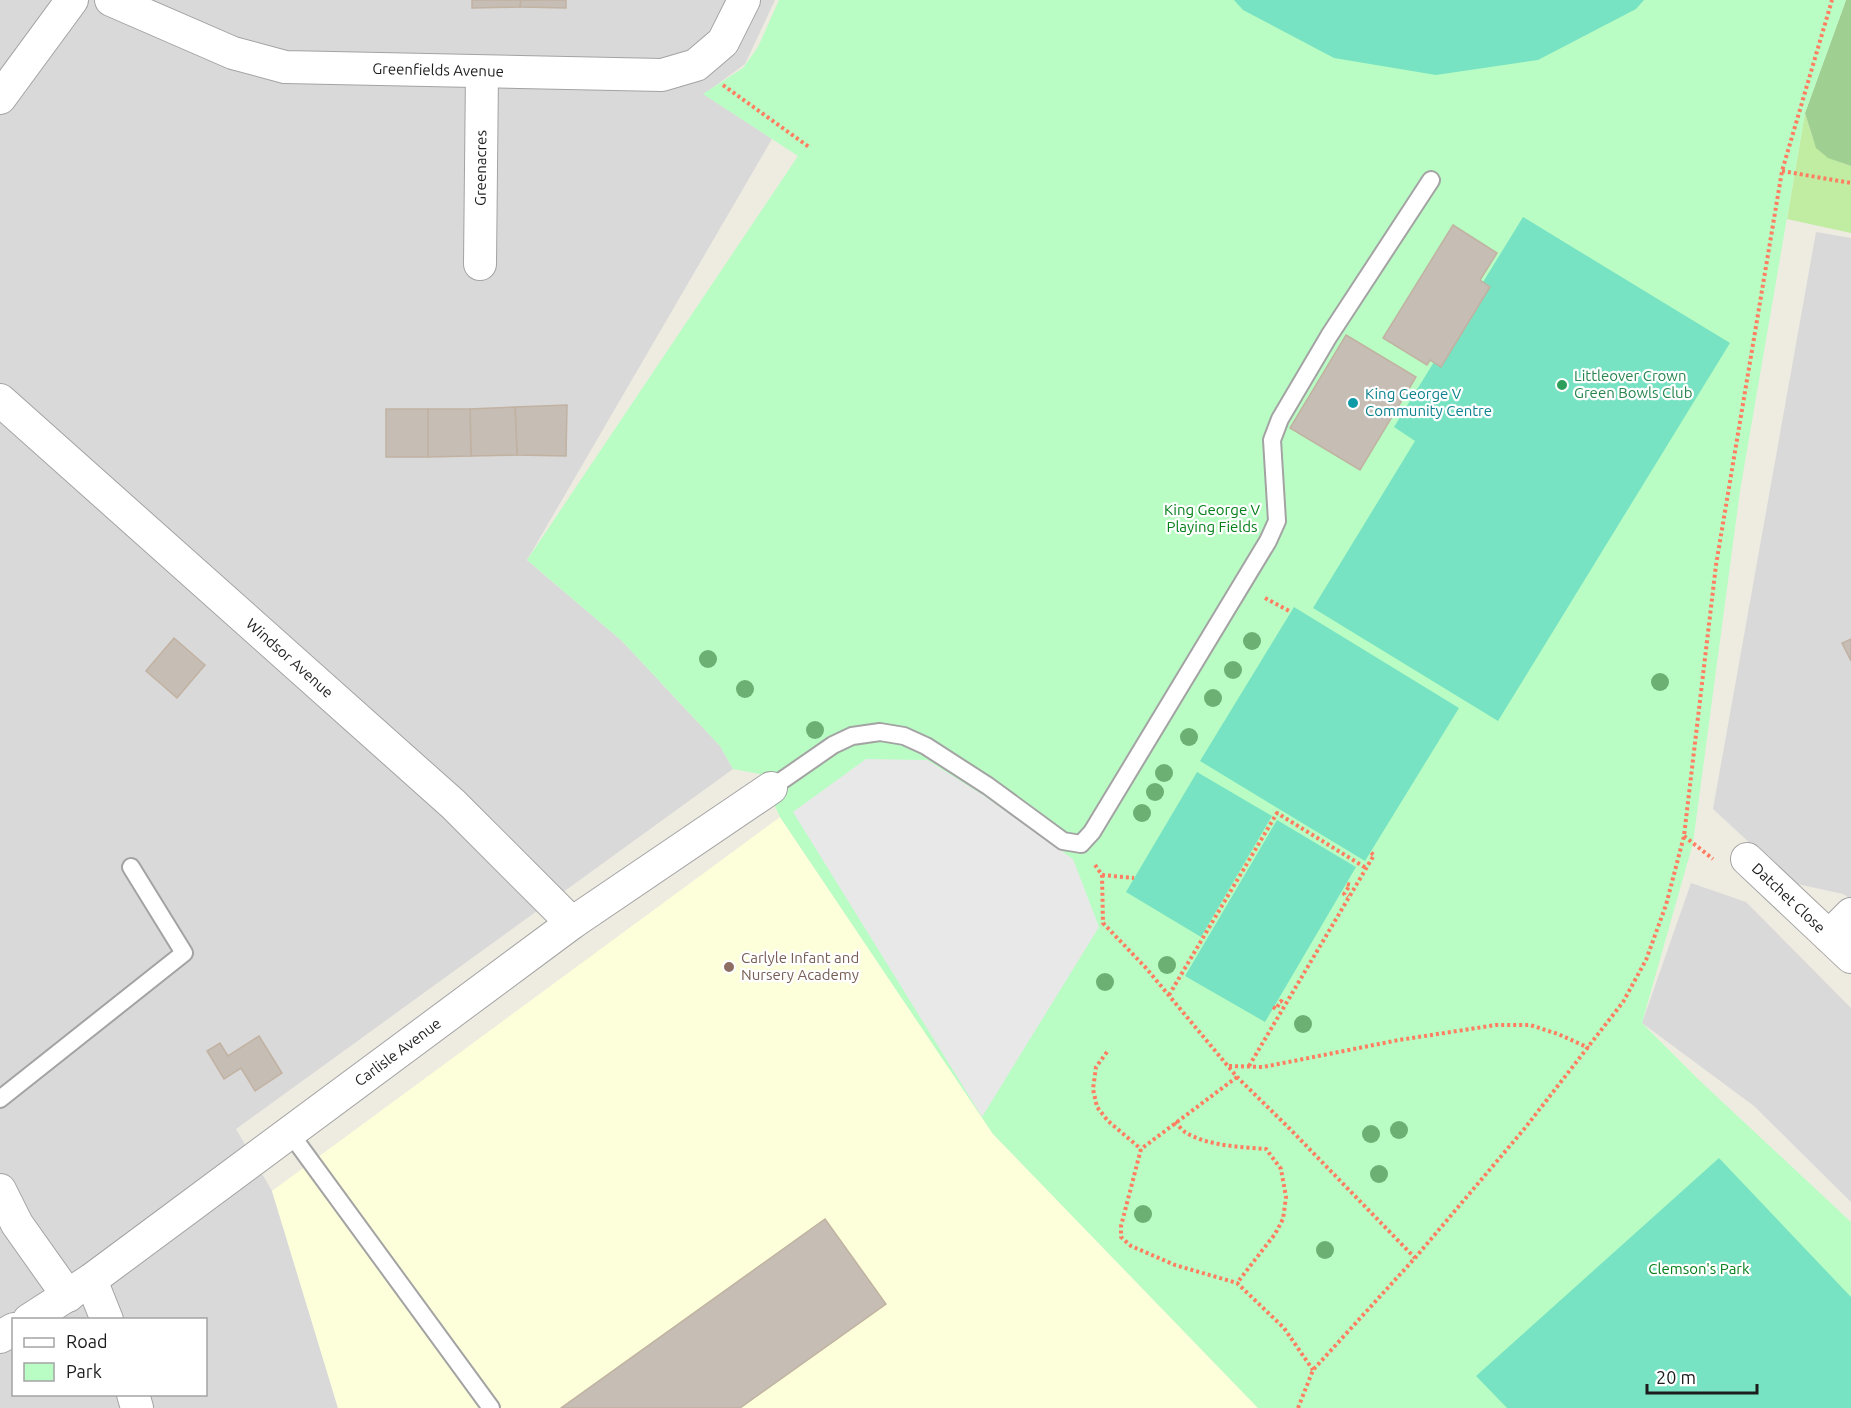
<svg xmlns="http://www.w3.org/2000/svg" width="1851" height="1408" font-family="Ubuntu,sans-serif">
<style>
.residential{fill:#dad9d9;fill-rule:evenodd}
.education{fill:#fcffd9}
.grass{fill:#c0eda2}
.forest{fill:#9fd092}
.park{fill:#b9fdc4}
.pitch{fill:#78e3c3}
.parking{fill:#e8e8e8}
.building{fill:#c6bdb4;stroke:#c1b2a2;stroke-width:1.5}
.lines{fill:none;stroke-linecap:round;stroke-linejoin:round}
.lane-casing{stroke:#a3a3a3;stroke-width:20}
.street-casing{stroke:#a3a3a3;stroke-width:34}
.path{stroke:#ff7e61;stroke-width:4;stroke-dasharray:3 3;stroke-linecap:butt}
.lane{stroke:#fff;stroke-width:16}
.street{stroke:#fff;stroke-width:32}
.tree{fill:#6db073}
.leisure-dot{fill:#2e9e5b;stroke:#fff;stroke-width:2}
.culture-dot{fill:#0f9aa8;stroke:#fff;stroke-width:2}
.education-dot{fill:#8d6e63;stroke:#fff;stroke-width:2}
.labels{text-anchor:middle;stroke-width:4.5;stroke-linejoin:round;paint-order:stroke}
.street-label{font-size:15px;fill:#1c1c1c;stroke:#fff}
.leisure-label{font-size:15px;fill:#27864d;stroke:#fff;text-anchor:start}
.culture-label{font-size:15px;fill:#0d838f;stroke:#fff;text-anchor:start}
.park-label{font-size:15px;fill:#047f19;stroke:#fff}
.education-label{font-size:15px;fill:#785e54;stroke:#fff;text-anchor:start}
</style>
<rect width="100%" height="100%" fill="#eeebe1"/>
<g class="residential">
<path d="M0 0H775L745 64 704 94 772 139 527 560 622 641 720 746 733 769 236 1129 272 1191 338 1408H0ZM14 1320H206V1394H14Z"/>
<polygon points="1816,232 1851,238 1851,899 1843,894 1793,883 1713,809"/>
<polygon points="1691,883 1746,902 1851,1008 1851,1202 1754,1106 1642,1023"/>
</g>
<polygon class="education" points="780,817 993,1134 1258,1408 338,1408 272,1191"/>
<path class="grass" d="M1805 113C1817 150 1813 153 1851 166V233L1787 219Z"/>
<polygon class="forest" points="1846,0 1851,0 1851,166 1828,158 1816,148 1805,113"/>
<polygon class="park" points="779,0 1846,0 1805,113 1740,491 1693,843 1642,1023 1699,1080 1851,1222 1851,1408 1258,1408 993,1134 780,817 760,774 733,769 720,746 622,641 527,560 798,156 703,94 743,68 758,47"/>
<g class="pitch">
<polygon points="1234,0 1644,0 1636,9 1538,60 1436,75 1334,58 1243,10"/>
<polygon points="1523,217 1730,343 1498,721 1313,608 1415,441 1394,427"/>
<polygon points="1294,607 1459,708 1365,861 1200,761"/>
<polygon points="1197,772 1272,816 1201,937 1126,892"/>
<polygon points="1277,820 1356,867 1265,1022 1185,976"/>
<polygon points="1719,1158 1851,1297 1851,1408 1507,1408 1476,1376"/>
</g>
<polygon class="parking" points="866,759 927,760 983,795 1073,859 1099,927 982,1117 793,812"/>
<g class="building">
<polygon points="472,0 521,0 520,7 472,8"/>
<polygon points="521,0 566,0 566,8 520,7"/>
<polygon points="1453,225 1497,253 1480,280 1490,287 1441,367 1430,360 1427,365 1383,338"/>
<polygon points="1346,335 1416,377 1360,470 1290,428"/>
<polygon points="567,405 566,456 517,455 515,407"/>
<polygon points="515,407 517,455 471,456 470,409"/>
<rect x="386" y="409" width="42" height="48"/>
<polygon points="428,409 470,409 471,456 428,457"/>
<polygon points="174,638 205,665 177,698 146,671"/>
<polygon points="1851,639 1851,661 1842,643"/>
<polygon points="259,1036 282,1073 255,1091 241,1068 224,1079 207,1051 220,1043 228,1056"/>
<polygon points="825,1219 886,1304 740,1408 561,1408"/>
</g>
<g class="lines">
<defs>
<g id="lane">
<polyline points="771,788 833,745 852,736 880,732 904,736 926,746 988,786 1063,841 1081,844 1092,832 1268,541 1277,521 1272,440 1280,419 1329,336 1431,180"/>
<polyline points="0,1099 184,953 131,867"/>
<polyline points="290,1133 491,1408"/>
</g>
<g id="street">
<path id="s1" d="M111 0 233 53 285 67 662 75 696 65 723 42 744 0"/>
<polyline points="0,98 72,0"/>
<path id="s2" d="M480 264 482 72"/>
<path id="s3" d="M0 400 453 804 572 923"/>
<path id="s4" d="M1747 859 1851 957"/>
<polyline points="1829,936 1851,914"/>
<polyline points="0,1190 17,1224 68,1296"/>
<polyline points="91,1280 107,1320"/>
<path id="s5" d="M29 1320 91 1280 572 923 771 788"/>
<polyline points="0,1337 14,1329"/>
<polyline points="133,1394 137,1408"/>
</g>
</defs>
<use href="#lane" class="lane-casing"/>
<use href="#street" class="street-casing"/>
<g class="path">
<polyline points="723,85 809,147"/>
<polyline points="1782,171 1851,183"/>
<polyline points="1265,598 1291,612"/>
<polyline points="1684,836 1713,859"/>
<polyline points="1095,865 1102,875 1103,923 1146,968 1237,1077 1289,1128 1415,1258"/>
<polyline points="1102,875 1134,878"/>
<polyline points="1347,884 1350,885 1344,894 1348,897"/>
<polyline points="1169,995 1277,813 1366,868"/>
<polyline points="1273,1007 1276,1009 1281,1001 1285,1004"/>
<polyline points="1107,1052 1096,1067 1093,1089 1097,1107 1108,1121 1141,1149"/>
<polyline points="1229,1066 1263,1067 1399,1040 1496,1025 1530,1025 1558,1034 1589,1048"/>
<polyline points="1249,1066 1374,855 1370,852"/>
<polyline points="1237,1077 1141,1149 1121,1226 1121,1237 1131,1246 1175,1265 1237,1283 1284,1328 1313,1370"/>
<path d="M1175 1122C1178 1125 1182 1130 1185 1132 1207 1146 1241 1147 1266 1149L1281 1169 1286 1197 1283 1219 1275 1234 1237 1283"/>
<polyline points="1298,1408 1313,1370 1415,1258 1525,1128 1623,1002 1646,960 1666,905 1684,836 1716,565 1782,171 1832,0"/>
</g>
<use href="#lane" class="lane"/>
<use href="#street" class="street"/>
</g>
<g class="tree">
<circle cx="1252" cy="641" r="9"/>
<circle cx="708" cy="659" r="9"/>
<circle cx="1233" cy="670" r="9"/>
<circle cx="1660" cy="682" r="9"/>
<circle cx="745" cy="689" r="9"/>
<circle cx="1213" cy="698" r="9"/>
<circle cx="815" cy="730" r="9"/>
<circle cx="1189" cy="737" r="9"/>
<circle cx="1164" cy="773" r="9"/>
<circle cx="1155" cy="792" r="9"/>
<circle cx="1142" cy="813" r="9"/>
<circle cx="1167" cy="965" r="9"/>
<circle cx="1105" cy="982" r="9"/>
<circle cx="1303" cy="1024" r="9"/>
<circle cx="1399" cy="1130" r="9"/>
<circle cx="1371" cy="1134" r="9"/>
<circle cx="1379" cy="1174" r="9"/>
<circle cx="1143" cy="1214" r="9"/>
<circle cx="1325" cy="1250" r="9"/>
</g>
<circle class="leisure-dot" cx="1562" cy="385" r="6"/>
<circle class="culture-dot" cx="1353" cy="403" r="6"/>
<circle class="education-dot" cx="729" cy="967" r="6"/>
<g class="labels">
<g class="street-label">
<text dy="5" stroke="none"><textPath href="#s1" startOffset="340">Greenfields Avenue</textPath></text>
<text dy="5" stroke="none"><textPath href="#s2" startOffset="96">Greenacres</textPath></text>
<text dy="5" stroke="none"><textPath href="#s3" startOffset="388">Windsor Avenue</textPath></text>
<text dy="5" stroke="none"><textPath href="#s4" startOffset="57">Datchet Close</textPath></text>
<text dy="5" stroke="none"><textPath href="#s5" startOffset="456">Carlisle Avenue</textPath></text>
</g>
<g class="leisure-label">
<text x="1574" y="381">Littleover Crown<tspan x="1574" dy="17">Green Bowls Club</tspan></text>
</g>
<g class="culture-label">
<text x="1365" y="399">King George V<tspan x="1365" dy="17">Community Centre</tspan></text>
</g>
<g class="park-label">
<text x="1212" y="515">King George V<tspan x="1212" dy="17">Playing Fields</tspan></text>
<text x="1699" y="1274">Clemson's Park</text>
</g>
<g class="education-label">
<text x="741" y="963">Carlyle Infant and<tspan x="741" dy="17">Nursery Academy</tspan></text>
</g>
</g>
<rect x="12" y="1318" width="195" height="78" fill="#ffffff" stroke="#a4a4a4" stroke-width="1.5"/>
<rect x="24" y="1338" width="30" height="9" fill="#ffffff" stroke="#a4a4a4" stroke-width="1.5"/>
<text x="66" y="1348" font-size="18" fill="#1c1c1c">Road</text>
<rect x="24" y="1363" width="30" height="18" fill="#b9fdc4" stroke="#a4a4a4" stroke-width="1.5"/>
<text x="66" y="1378" font-size="18" fill="#1c1c1c">Park</text>
<path d="M1647 1384v9h110v-9" fill="none" stroke="#1c1c1c" stroke-width="3"/>
<text x="1656" y="1384" font-size="18" fill="#1c1c1c" stroke="#ffffff" stroke-width="4.5" paint-order="stroke">20 m</text>
</svg>
